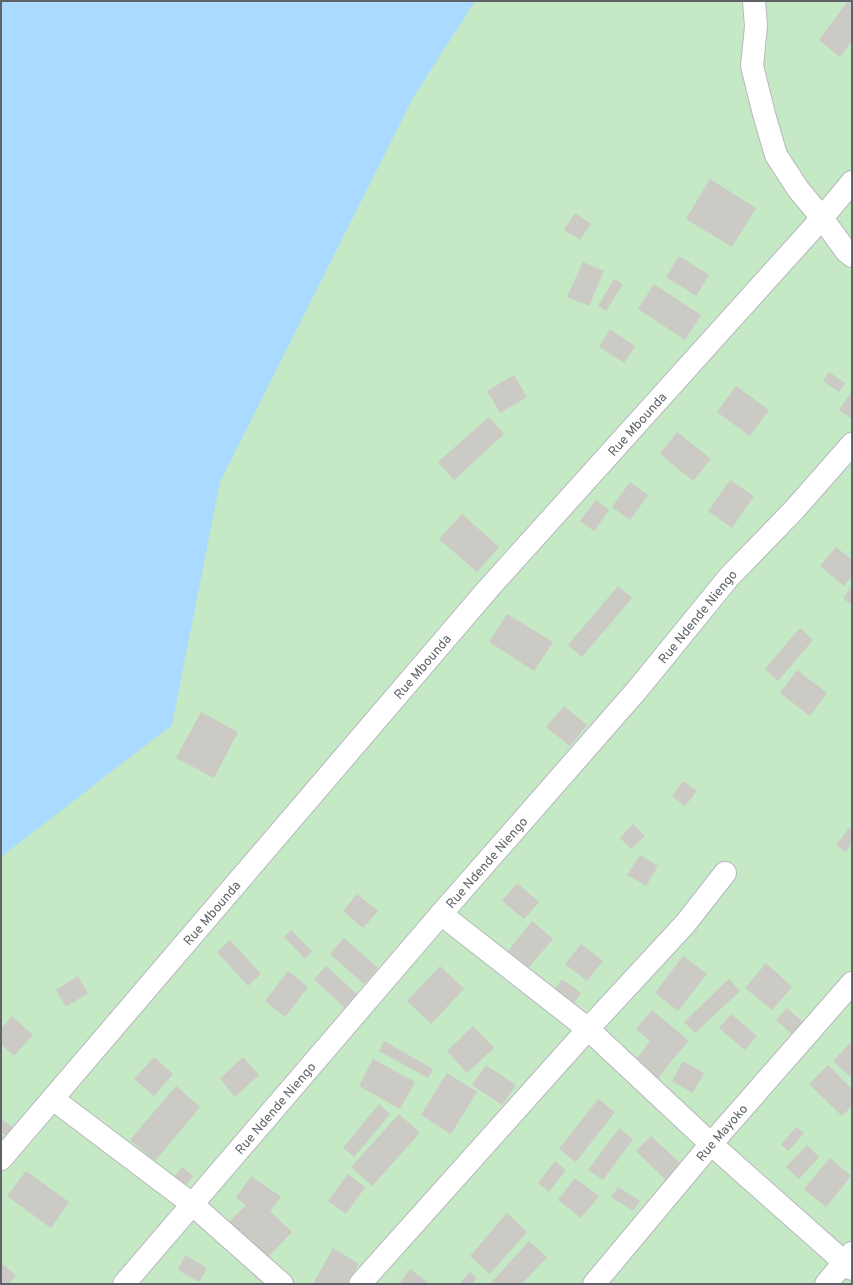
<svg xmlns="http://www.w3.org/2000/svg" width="853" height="1285" font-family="Overpass,sans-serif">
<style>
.green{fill:#c5e8c5}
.water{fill:#aadaff}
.building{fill:#cccac5}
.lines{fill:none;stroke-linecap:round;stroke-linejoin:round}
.minor-casing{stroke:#b5b8bc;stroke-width:24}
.minor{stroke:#fff;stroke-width:22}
.labels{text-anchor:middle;stroke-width:4;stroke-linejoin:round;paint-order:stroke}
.street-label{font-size:13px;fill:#5f6368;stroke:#fff}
</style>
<rect width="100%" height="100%" fill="#f1efe8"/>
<rect class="green" x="1" y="1" width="851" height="1283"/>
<polygon class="water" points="1,1 475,1 413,98 220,482 172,725 1,857"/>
<g class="building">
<polygon points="848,1 852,1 852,41 840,57 819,40"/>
<polygon points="710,179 756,208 732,247 686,219"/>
<polygon points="575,213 591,224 580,240 564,230"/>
<polygon points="679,256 709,275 696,296 666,277"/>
<polygon points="583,262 604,271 589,306 567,297"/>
<polygon points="614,279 623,284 606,311 598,306"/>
<polygon points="654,284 701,315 685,340 638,309"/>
<polygon points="610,329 635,346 624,363 599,347"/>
<polygon points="829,372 845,383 839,392 823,381"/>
<polygon points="514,375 527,397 500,413 487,391"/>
<polygon points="736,386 769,410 750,436 717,412"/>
<polygon points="852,391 852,419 839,410"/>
<polygon points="489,417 504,434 454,480 438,462"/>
<polygon points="677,432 711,459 693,481 660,454"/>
<polygon points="730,480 754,496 732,528 708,511"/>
<polygon points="630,482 648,495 630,520 612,507"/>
<polygon points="596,500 609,510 594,531 580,521"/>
<polygon points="462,514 499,547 477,572 439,539"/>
<polygon points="836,547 852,560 852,576 844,586 820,566"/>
<polygon points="618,586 632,598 582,657 568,645"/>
<polygon points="852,586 852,605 843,598"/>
<polygon points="507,614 553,642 534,671 489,642"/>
<polygon points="800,628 813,640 778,681 765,669"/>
<polygon points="797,670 827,693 810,716 780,693"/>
<polygon points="564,706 587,725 570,746 546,727"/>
<polygon points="201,712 238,732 214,778 176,758"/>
<polygon points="683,781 697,791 685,806 672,796"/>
<polygon points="633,824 645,836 631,849 620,838"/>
<polygon points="849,828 852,831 852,844 845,852 836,845"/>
<polygon points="640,855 658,866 646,886 627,875"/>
<polygon points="517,883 539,902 524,919 502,901"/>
<polygon points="357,894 378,911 363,928 343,911"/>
<polygon points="532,921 553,939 524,973 504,956"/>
<polygon points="291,930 312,951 305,959 284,937"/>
<polygon points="344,938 378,968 364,984 330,954"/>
<polygon points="230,940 261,974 248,986 217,952"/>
<polygon points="581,944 603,961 587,981 565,964"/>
<polygon points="683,956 707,974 678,1011 655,993"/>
<polygon points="766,963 792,987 772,1010 745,988"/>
<polygon points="326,966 358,995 346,1009 314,979"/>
<polygon points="440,966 464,989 431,1024 407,1001"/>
<polygon points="288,971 308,987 285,1017 265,1001"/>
<polygon points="78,976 88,993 66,1007 56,990"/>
<polygon points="562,979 581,993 573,1004 554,990"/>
<polygon points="729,979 740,991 695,1033 684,1022"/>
<polygon points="787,1008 805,1024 794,1036 776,1020"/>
<polygon points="652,1010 689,1041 672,1060 658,1079 635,1061 650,1041 636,1029"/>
<polygon points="731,1014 757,1036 745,1050 719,1028"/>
<polygon points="12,1016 33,1035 14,1056 1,1044 1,1029"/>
<polygon points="473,1026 494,1048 467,1073 447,1051"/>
<polygon points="384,1041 433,1069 428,1078 379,1051"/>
<polygon points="852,1041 852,1078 833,1061"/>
<polygon points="154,1057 173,1074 154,1096 134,1079"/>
<polygon points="243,1057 259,1075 235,1097 220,1079"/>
<polygon points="373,1059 415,1082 400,1109 359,1086"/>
<polygon points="683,1061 704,1073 693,1093 672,1081"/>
<polygon points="486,1065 516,1085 502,1105 472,1085"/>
<polygon points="828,1065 852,1089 852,1106 842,1116 809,1084"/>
<polygon points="447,1073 477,1092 451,1134 421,1115"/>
<polygon points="176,1086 200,1107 155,1161 130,1140"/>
<polygon points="598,1099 615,1112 576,1162 559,1149"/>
<polygon points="379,1104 390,1114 354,1157 343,1148"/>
<polygon points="399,1114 420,1133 372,1186 351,1167"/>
<polygon points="1,1118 13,1128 6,1136 1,1132"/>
<polygon points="796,1127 804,1133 788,1151 781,1145"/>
<polygon points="619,1128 633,1139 603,1180 588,1170"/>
<polygon points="651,1136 682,1165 667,1181 636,1151"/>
<polygon points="807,1145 819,1157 799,1179 786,1167"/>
<polygon points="830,1158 851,1176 826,1207 804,1189"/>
<polygon points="555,1161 566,1170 549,1192 538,1183"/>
<polygon points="182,1167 193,1176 184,1188 172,1179"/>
<polygon points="26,1171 69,1202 51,1228 7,1196"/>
<polygon points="348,1174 365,1187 346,1214 328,1201"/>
<polygon points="251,1176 281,1197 270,1211 292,1232 265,1260 227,1224 246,1205 236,1198"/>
<polygon points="575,1178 599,1196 581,1218 558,1200"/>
<polygon points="618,1187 640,1201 633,1211 611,1197"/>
<polygon points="507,1213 527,1232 490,1274 470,1256"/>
<polygon points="529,1241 547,1257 522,1284 490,1284"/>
<polygon points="333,1248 359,1264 347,1284 313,1284"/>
<polygon points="185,1255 207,1268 199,1282 178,1270"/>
<polygon points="1,1263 16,1275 9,1284 1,1283"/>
<polygon points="410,1269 430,1284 399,1284"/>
<polygon points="470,1272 477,1278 472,1284 459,1284"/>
</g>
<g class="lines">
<defs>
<g id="minor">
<polyline points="754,1 756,26 752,66 764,114 776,155 798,189 822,218 846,251 852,256"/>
<polyline points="441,914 588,1029 711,1144 852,1269"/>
<polyline points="53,1099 192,1204 282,1284"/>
<path id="s1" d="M1 1159 488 589 822 218 852 182"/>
<path id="s2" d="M124 1284 441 914 637 690 729 577 794 510 852 444"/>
<polyline points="360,1284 588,1029 685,924 725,873"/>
<path id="s3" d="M594 1284 711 1144 852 983"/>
<polyline points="826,1284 852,1253"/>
</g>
</defs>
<use href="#minor" class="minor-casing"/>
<use href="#minor" class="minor"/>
</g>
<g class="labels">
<g class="street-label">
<text dy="5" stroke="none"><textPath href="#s1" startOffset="972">Rue Mbounda</textPath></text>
<text dy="5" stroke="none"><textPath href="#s2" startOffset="880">Rue Ndende Niengo</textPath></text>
<text dy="5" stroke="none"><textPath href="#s1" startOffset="648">Rue Mbounda</textPath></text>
<text dy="5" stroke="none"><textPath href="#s2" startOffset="556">Rue Ndende Niengo</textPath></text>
<text dy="5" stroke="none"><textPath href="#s1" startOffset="324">Rue Mbounda</textPath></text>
<text dy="5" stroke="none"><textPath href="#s2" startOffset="232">Rue Ndende Niengo</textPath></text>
<text dy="5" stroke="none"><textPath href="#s3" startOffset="198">Rue Mayoko</textPath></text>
</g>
</g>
<rect width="853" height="1285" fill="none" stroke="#5f6368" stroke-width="4"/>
</svg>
